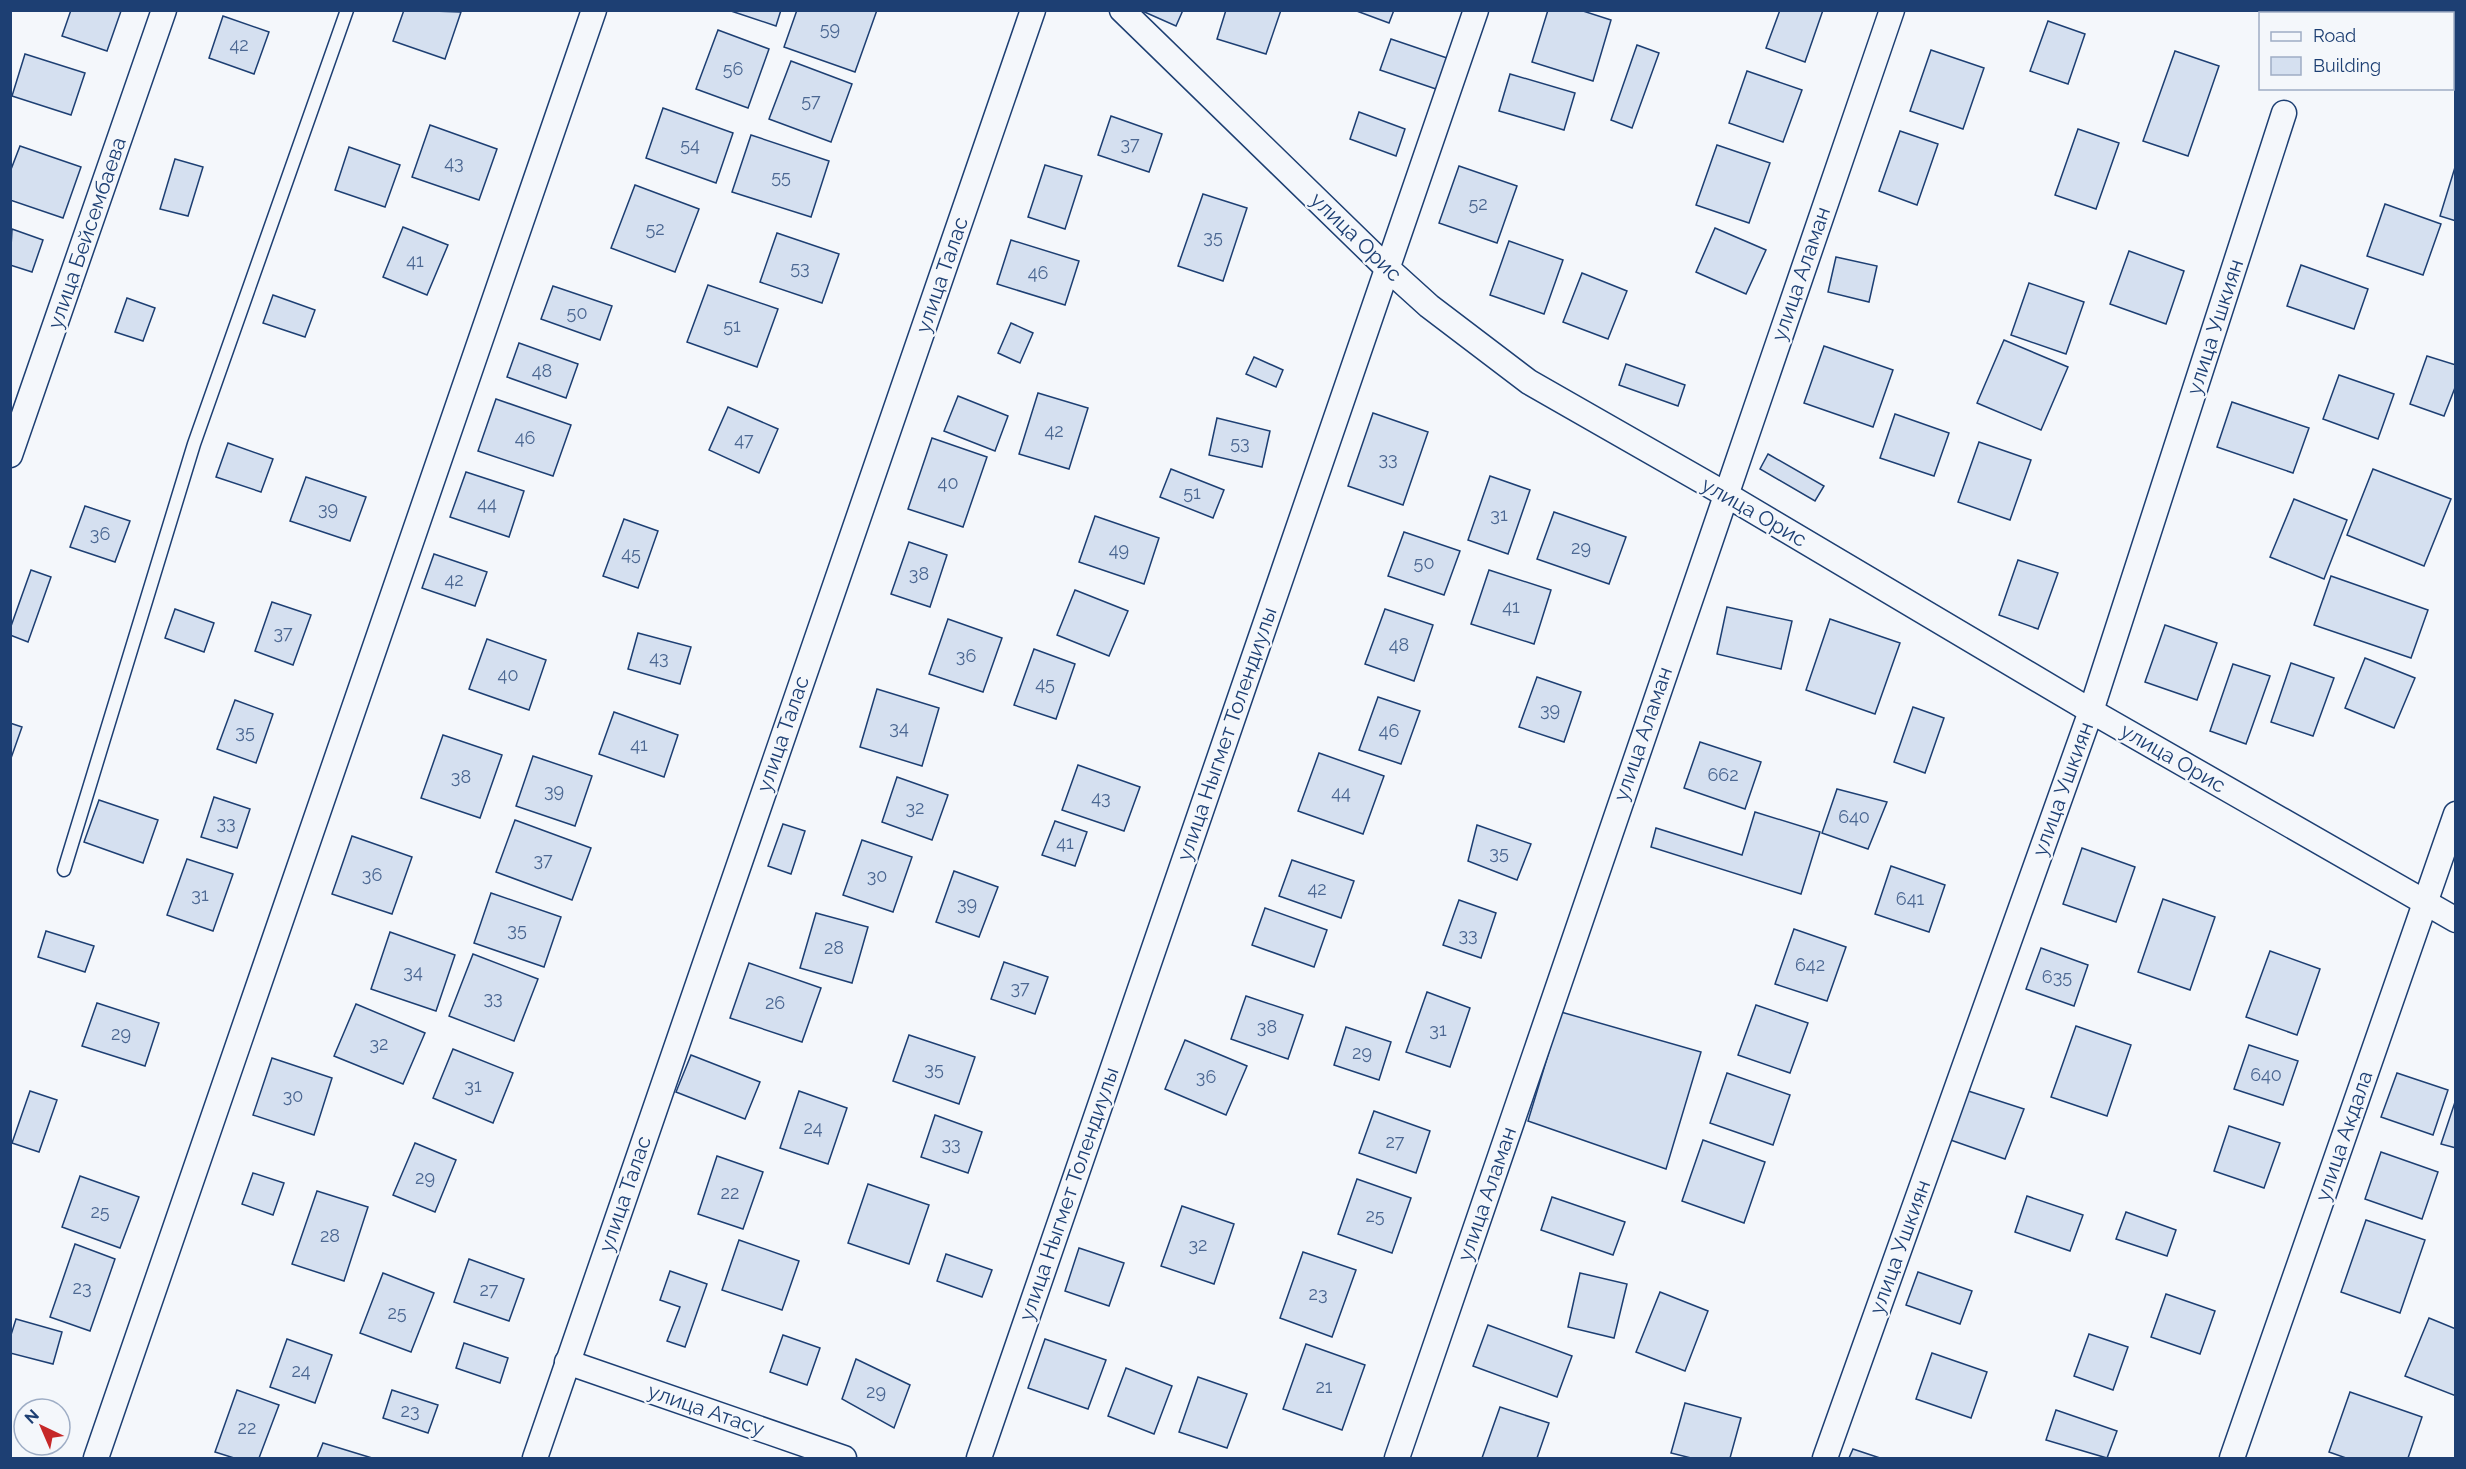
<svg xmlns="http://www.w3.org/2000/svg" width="2466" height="1469" font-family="Raleway,sans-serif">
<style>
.building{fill:#d5e0f0;stroke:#1d3f73;stroke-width:1.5}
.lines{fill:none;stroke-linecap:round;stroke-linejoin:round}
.service-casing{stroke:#1d3f73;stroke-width:15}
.minor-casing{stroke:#1d3f73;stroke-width:27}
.service{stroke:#f4f7fb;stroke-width:12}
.minor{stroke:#f4f7fb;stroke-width:24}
.labels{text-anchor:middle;stroke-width:4.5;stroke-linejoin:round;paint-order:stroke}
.number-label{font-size:18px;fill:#4b6792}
.street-label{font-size:21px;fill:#1d3f73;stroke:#f4f7fb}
</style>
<rect width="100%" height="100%" fill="#f4f7fb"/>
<g class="building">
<polygon points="71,10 121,11 107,51 62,36"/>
<polygon points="404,10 461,12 445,59 393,41"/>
<polygon points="728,10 781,10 776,26"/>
<polygon points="797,10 877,10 855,72 784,47"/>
<polygon points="1140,10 1183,10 1176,26"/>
<polygon points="1226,10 1281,10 1266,54 1217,39"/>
<polygon points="1354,10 1394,10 1389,23"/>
<polygon points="1548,10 1580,10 1611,20 1593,81 1532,62"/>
<polygon points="1780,10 1823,10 1805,62 1766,48"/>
<polygon points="223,16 269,32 254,74 209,58"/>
<polygon points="2048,21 2085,34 2068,84 2030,71"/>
<polygon points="718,30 769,49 748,108 696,89"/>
<polygon points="1391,39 1447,58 1436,89 1380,70"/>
<polygon points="1637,45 1659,53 1632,128 1611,120"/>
<polygon points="1931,50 1984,68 1963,129 1910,111"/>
<polygon points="2175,51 2219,66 2188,156 2143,141"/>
<polygon points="25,54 85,73 71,115 12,96"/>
<polygon points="791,61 852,84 831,142 769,119"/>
<polygon points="1747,71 1802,90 1783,142 1729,123"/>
<polygon points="1510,74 1575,93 1564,130 1499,111"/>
<polygon points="663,108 733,133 716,183 646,158"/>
<polygon points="1359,112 1405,129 1396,156 1350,139"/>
<polygon points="1111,116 1162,134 1149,172 1098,155"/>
<polygon points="430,125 497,149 479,200 412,177"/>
<polygon points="2078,129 2119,143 2096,209 2055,195"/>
<polygon points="1900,131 1938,144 1917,205 1879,191"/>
<polygon points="751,135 829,161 811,217 732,192"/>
<polygon points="1717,145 1770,163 1749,223 1696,205"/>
<polygon points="20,146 81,167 63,218 10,200 10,172"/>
<polygon points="349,147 400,165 385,207 335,190"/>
<polygon points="175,159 203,167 188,216 160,209"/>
<polygon points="2456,164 2456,221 2440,216"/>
<polygon points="1045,165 1082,176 1065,229 1028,217"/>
<polygon points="1459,166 1517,186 1497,243 1439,223"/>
<polygon points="635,185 699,209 675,272 611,248"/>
<polygon points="1203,194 1247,208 1223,281 1178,266"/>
<polygon points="2385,204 2441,224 2423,275 2367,256"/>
<polygon points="403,227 448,245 427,295 383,277"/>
<polygon points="1715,228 1766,250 1746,294 1696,272"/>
<polygon points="12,229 43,240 32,272 10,265"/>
<polygon points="777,233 839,254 822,303 760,282"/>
<polygon points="1011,240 1079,261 1065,305 997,284"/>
<polygon points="1509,241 1563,260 1544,314 1490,295"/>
<polygon points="2129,251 2184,271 2166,324 2110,304"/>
<polygon points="1836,257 1877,266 1869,302 1828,292"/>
<polygon points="2301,265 2368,289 2354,329 2287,306"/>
<polygon points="1582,273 1627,291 1608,339 1563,322"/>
<polygon points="2029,283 2084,302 2066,354 2011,335"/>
<polygon points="708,285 778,309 757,367 687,342"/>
<polygon points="553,286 612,306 600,340 541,319"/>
<polygon points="273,295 315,310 305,337 263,323"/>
<polygon points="127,298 155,308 143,341 115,332"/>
<polygon points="1011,323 1033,333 1020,363 998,353"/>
<polygon points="2004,340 2068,367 2041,430 1977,403"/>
<polygon points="519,343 578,364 566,398 507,377"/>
<polygon points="1824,346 1893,370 1873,427 1804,403"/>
<polygon points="2427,356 2456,365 2456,385 2444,416 2410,404"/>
<polygon points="1254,357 1283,370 1276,387 1246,374"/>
<polygon points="1626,364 1685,385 1678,406 1619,385"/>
<polygon points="2339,375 2394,394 2378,439 2323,419"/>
<polygon points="1038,393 1088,408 1069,469 1019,454"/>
<polygon points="958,396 1008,416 995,451 944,431"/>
<polygon points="496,399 571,425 553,476 478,451"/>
<polygon points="2232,402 2309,428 2293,473 2217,447"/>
<polygon points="728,407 778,429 759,473 709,450"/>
<polygon points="1373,413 1428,432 1403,505 1348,486"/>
<polygon points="1895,414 1949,433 1934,476 1880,458"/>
<polygon points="1217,418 1270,431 1262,467 1209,455"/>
<polygon points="932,438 987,457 963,527 908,509"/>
<polygon points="1979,442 2031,460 2010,520 1958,502"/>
<polygon points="228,443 273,459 261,492 216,477"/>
<polygon points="1768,454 1824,486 1815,501 1760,469"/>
<polygon points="1171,469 1224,490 1213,518 1160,497"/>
<polygon points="2373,469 2451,499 2424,566 2347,535"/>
<polygon points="466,472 524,491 509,537 450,517"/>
<polygon points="1490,476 1530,490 1508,554 1468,540"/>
<polygon points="306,477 366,497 350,541 290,521"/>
<polygon points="2294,499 2347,520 2324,579 2270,557"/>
<polygon points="85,506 130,521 115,562 70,547"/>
<polygon points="1554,512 1626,537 1609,584 1537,559"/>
<polygon points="1095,516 1159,538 1144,584 1079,562"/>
<polygon points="624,519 658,531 638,588 603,576"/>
<polygon points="1404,532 1460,551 1444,595 1388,576"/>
<polygon points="909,542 947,555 930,607 891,594"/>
<polygon points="434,554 487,572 475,606 422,588"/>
<polygon points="2018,560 2058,573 2038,629 1999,615"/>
<polygon points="31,570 51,577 28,642 10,635 10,629"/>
<polygon points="1489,570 1551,590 1534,644 1471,624"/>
<polygon points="2331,576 2428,610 2411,658 2314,625"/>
<polygon points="1075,590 1128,611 1109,656 1057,635"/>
<polygon points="272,602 311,615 293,665 255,651"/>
<polygon points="1727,607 1792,621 1781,669 1717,654"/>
<polygon points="175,609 214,623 204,652 165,638"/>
<polygon points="1385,609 1433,625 1414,681 1365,664"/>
<polygon points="948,619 1002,638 983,692 929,674"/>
<polygon points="1830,619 1900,643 1875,714 1806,690"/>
<polygon points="2165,625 2217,643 2197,700 2145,682"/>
<polygon points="638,633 691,647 680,684 628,669"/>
<polygon points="487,639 546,660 529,710 469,689"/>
<polygon points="1034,649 1075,664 1056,719 1014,705"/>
<polygon points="2365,658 2415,678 2394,728 2345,708"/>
<polygon points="2291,663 2334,678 2313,736 2271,722"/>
<polygon points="2233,664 2270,676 2246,744 2210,731"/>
<polygon points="1537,677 1581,692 1564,742 1519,727"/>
<polygon points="877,689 939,708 922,766 860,747"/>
<polygon points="1378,697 1420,711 1401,764 1359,750"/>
<polygon points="235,700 273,714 256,763 217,749"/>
<polygon points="1913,707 1944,718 1925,773 1894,762"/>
<polygon points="614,712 678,735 664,777 599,754"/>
<polygon points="10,723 22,727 10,761"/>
<polygon points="443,735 502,755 480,818 421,798"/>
<polygon points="1700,742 1761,762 1745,809 1684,788"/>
<polygon points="1319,753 1384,776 1363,834 1298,811"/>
<polygon points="533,756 592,776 575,826 516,806"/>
<polygon points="1078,765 1140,787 1124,831 1062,810"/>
<polygon points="897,777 948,795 932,840 882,822"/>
<polygon points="1837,789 1887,802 1868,849 1822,833"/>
<polygon points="214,797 250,809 237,848 201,837"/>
<polygon points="99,800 158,820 143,863 84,842"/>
<polygon points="1755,812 1820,832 1801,894 1651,847 1656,828 1742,855"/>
<polygon points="515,820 591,848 572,900 496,872"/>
<polygon points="1055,821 1087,832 1075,866 1042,855"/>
<polygon points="783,824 805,831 791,874 768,866"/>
<polygon points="1477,825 1531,844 1517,880 1468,861"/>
<polygon points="352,836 412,857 392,914 332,894"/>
<polygon points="862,840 912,857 893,912 843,895"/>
<polygon points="2082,848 2135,867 2116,922 2063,904"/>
<polygon points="187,859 233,874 213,931 167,915"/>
<polygon points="1292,860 1354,881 1341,918 1279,896"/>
<polygon points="1891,866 1945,885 1929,932 1875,914"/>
<polygon points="954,871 998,887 979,937 936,922"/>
<polygon points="491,893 561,917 544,967 474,943"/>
<polygon points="2163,899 2215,917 2190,990 2138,972"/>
<polygon points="1459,900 1496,913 1481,958 1443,945"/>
<polygon points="1265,908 1327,930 1314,967 1252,945"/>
<polygon points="816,913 868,927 852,983 800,968"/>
<polygon points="1794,929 1846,947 1827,1001 1775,984"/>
<polygon points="46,931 94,946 85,972 38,957"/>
<polygon points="390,932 455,955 436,1011 371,989"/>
<polygon points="2041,948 2088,965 2074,1006 2026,989"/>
<polygon points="2270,951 2320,969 2297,1035 2246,1017"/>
<polygon points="473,954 538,979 514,1041 449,1016"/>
<polygon points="1004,962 1048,977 1035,1014 991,999"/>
<polygon points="749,963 821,988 802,1042 730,1018"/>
<polygon points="1427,992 1470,1008 1450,1067 1406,1052"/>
<polygon points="1246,996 1303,1015 1288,1059 1231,1039"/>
<polygon points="97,1003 159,1023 145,1066 82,1046"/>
<polygon points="356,1004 425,1033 403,1084 334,1056"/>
<polygon points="1756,1005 1808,1023 1790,1073 1738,1055"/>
<polygon points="1561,1012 1701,1052 1666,1169 1528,1121"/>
<polygon points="2076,1026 2131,1045 2107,1116 2051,1097"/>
<polygon points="1346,1027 1391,1042 1379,1080 1334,1065"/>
<polygon points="909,1035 975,1057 959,1104 893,1081"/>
<polygon points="1185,1040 1247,1066 1226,1115 1165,1089"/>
<polygon points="2249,1045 2298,1061 2283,1105 2234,1089"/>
<polygon points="453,1049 513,1073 493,1123 433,1098"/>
<polygon points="691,1055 760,1082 745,1119 676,1092"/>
<polygon points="272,1058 332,1078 314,1135 253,1115"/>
<polygon points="1727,1073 1790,1095 1773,1145 1710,1123"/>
<polygon points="2397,1073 2448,1090 2433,1135 2381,1117"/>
<polygon points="1959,1088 2024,1109 2005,1159 1942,1137"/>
<polygon points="30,1091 57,1100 39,1152 12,1143"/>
<polygon points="799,1091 847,1108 828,1164 780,1148"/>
<polygon points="2456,1099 2456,1148 2441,1144"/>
<polygon points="1374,1111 1430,1131 1416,1173 1359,1153"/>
<polygon points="935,1115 982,1132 968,1173 921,1157"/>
<polygon points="2229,1126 2280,1143 2264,1188 2214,1171"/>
<polygon points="1703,1140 1765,1162 1744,1223 1682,1201"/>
<polygon points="415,1143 456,1160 435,1212 393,1195"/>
<polygon points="2381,1152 2438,1172 2422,1219 2365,1199"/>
<polygon points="717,1156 763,1172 743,1229 698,1214"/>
<polygon points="253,1173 284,1183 273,1215 242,1204"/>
<polygon points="80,1176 139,1197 120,1248 62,1227"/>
<polygon points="1357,1179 1411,1198 1392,1253 1338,1234"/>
<polygon points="868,1184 929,1205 909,1264 848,1243"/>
<polygon points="317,1191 368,1207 344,1281 292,1264"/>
<polygon points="2027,1196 2083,1215 2070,1251 2015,1232"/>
<polygon points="1552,1197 1625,1222 1613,1255 1541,1230"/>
<polygon points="1182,1206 1234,1224 1214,1284 1161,1266"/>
<polygon points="2126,1212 2176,1230 2167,1256 2116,1239"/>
<polygon points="2366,1220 2425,1240 2400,1313 2341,1292"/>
<polygon points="739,1240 799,1261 782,1310 722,1290"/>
<polygon points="75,1244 115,1259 90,1331 50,1317"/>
<polygon points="1079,1248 1124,1263 1109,1306 1065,1291"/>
<polygon points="1303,1252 1356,1270 1332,1337 1280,1318"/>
<polygon points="946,1254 992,1270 982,1297 937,1281"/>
<polygon points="469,1259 524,1279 509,1321 454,1302"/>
<polygon points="670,1271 707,1284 685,1347 667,1341 680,1307 660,1300"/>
<polygon points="1918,1272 1972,1291 1960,1324 1906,1305"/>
<polygon points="383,1273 434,1293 411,1352 360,1333"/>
<polygon points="1580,1273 1627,1284 1614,1338 1568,1327"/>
<polygon points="1660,1292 1708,1311 1685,1371 1636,1352"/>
<polygon points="2166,1294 2215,1311 2200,1354 2151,1337"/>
<polygon points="2429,1318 2456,1329 2456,1396 2405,1376"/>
<polygon points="16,1319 62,1332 53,1364 10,1353 10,1338"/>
<polygon points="1488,1325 1572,1356 1557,1397 1473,1366"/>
<polygon points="2089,1334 2128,1347 2113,1390 2074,1376"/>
<polygon points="783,1335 820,1348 807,1385 770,1372"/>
<polygon points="287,1339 332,1355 315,1403 270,1387"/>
<polygon points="1045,1339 1106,1360 1088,1409 1028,1388"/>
<polygon points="464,1343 508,1358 500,1383 456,1368"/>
<polygon points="1306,1344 1365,1365 1342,1430 1283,1409"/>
<polygon points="1932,1353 1987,1372 1971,1418 1916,1399"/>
<polygon points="856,1359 910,1385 894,1428 842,1399"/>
<polygon points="1126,1368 1172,1386 1154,1434 1108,1416"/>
<polygon points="1198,1377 1247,1394 1227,1448 1179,1432"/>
<polygon points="237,1390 279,1405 259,1458 234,1458 215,1452"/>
<polygon points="392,1390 438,1405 428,1433 383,1418"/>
<polygon points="2350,1392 2422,1417 2408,1458 2346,1458 2329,1452"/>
<polygon points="1685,1403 1741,1418 1730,1458 1691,1458 1671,1453"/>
<polygon points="1500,1407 1549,1423 1537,1458 1482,1458"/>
<polygon points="2056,1410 2117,1431 2107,1458 2046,1440"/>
<polygon points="323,1443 372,1458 317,1458"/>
<polygon points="1853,1449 1880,1458 1849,1458"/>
</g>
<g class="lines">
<defs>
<polyline id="service" points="64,870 194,444 347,10"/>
<g id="minor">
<polyline points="1122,10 1387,268 1429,306 1529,382 1725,494 2091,711 2456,920"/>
<polyline points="10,455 164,10"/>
<polyline points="567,1362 844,1458"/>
<polyline points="96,1458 594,10"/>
<polyline points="535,1458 1033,10"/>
<polyline points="979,1458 1476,10"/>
<polyline points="1397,1458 1892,10"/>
<polyline points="1825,1458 2091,711 2284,113"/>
<polyline points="2232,1458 2456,814"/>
</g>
</defs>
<use href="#service" class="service-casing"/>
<use href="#minor" class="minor-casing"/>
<use href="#service" class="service"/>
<use href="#minor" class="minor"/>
</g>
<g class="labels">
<g class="number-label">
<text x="830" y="35">59</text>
<text x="239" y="51">42</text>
<text x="733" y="75">56</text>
<text x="811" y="107">57</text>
<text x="1130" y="150">37</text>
<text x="690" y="151">54</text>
<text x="454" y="169">43</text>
<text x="781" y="183">55</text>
<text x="1478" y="210">52</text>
<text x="655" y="235">52</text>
<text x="1213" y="243">35</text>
<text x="415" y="267">41</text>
<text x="800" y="274">53</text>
<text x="1038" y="279">46</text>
<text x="577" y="319">50</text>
<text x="732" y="332">51</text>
<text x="542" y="377">48</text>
<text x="1054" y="437">42</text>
<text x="525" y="444">46</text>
<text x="744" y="446">47</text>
<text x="1240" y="449">53</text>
<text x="1388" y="465">33</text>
<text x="948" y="489">40</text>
<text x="1192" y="499">51</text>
<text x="487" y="510">44</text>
<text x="328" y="515">39</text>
<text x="1499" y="521">31</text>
<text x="100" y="540">36</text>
<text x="1581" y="554">29</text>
<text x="1119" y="556">49</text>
<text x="631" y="560">45</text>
<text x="1424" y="569">50</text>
<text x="919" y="580">38</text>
<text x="454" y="586">42</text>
<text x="1511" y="613">41</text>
<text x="283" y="639">37</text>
<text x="1399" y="651">48</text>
<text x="966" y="662">36</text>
<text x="659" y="664">43</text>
<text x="508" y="681">40</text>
<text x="1045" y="690">45</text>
<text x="1550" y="716">39</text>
<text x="899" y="734">34</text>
<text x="1389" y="737">46</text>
<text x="245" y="738">35</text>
<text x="639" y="751">41</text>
<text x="1723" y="781">662</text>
<text x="461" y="783">38</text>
<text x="554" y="797">39</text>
<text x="1341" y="799">44</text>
<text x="1101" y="804">43</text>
<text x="915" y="814">32</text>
<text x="1854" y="823">640</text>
<text x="226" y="829">33</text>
<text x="1065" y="849">41</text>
<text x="1499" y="859">35</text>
<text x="543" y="866">37</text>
<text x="372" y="881">36</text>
<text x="877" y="882">30</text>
<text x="1317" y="895">42</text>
<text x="200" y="901">31</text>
<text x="1910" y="905">641</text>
<text x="967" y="910">39</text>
<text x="517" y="936">35</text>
<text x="1468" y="941">33</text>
<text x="834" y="954">28</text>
<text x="1810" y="971">642</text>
<text x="413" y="978">34</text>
<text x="2057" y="983">635</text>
<text x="1020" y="994">37</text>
<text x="493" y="1004">33</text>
<text x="775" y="1009">26</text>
<text x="1267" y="1033">38</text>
<text x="1438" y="1036">31</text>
<text x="121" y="1040">29</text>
<text x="379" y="1050">32</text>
<text x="1362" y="1059">29</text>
<text x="934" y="1075">35</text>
<text x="2266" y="1081">640</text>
<text x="1206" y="1083">36</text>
<text x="473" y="1092">31</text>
<text x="293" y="1102">30</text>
<text x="813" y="1134">24</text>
<text x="1395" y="1148">27</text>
<text x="951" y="1150">33</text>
<text x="425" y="1184">29</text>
<text x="730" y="1199">22</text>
<text x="100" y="1218">25</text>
<text x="1375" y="1222">25</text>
<text x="330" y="1242">28</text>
<text x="1198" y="1251">32</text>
<text x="82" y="1294">23</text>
<text x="489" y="1296">27</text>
<text x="1318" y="1300">23</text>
<text x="397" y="1319">25</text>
<text x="301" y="1377">24</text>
<text x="1324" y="1393">21</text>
<text x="876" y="1398">29</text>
<text x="410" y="1417">23</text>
<text x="247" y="1434">22</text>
</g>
<g class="street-label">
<text transform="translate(87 233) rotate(-71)" y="7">улица Бейсембаева</text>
<text transform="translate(1356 237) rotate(44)" y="7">улица Орис</text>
<text transform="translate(1801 274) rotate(-71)" y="7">улица Аламан</text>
<text transform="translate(942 275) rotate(-71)" y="7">улица Талас</text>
<text transform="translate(2215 327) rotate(-72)" y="7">улица Ушкиян</text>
<text transform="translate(1754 512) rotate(30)" y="7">улица Орис</text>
<text transform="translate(783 734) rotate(-71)" y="7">улица Талас</text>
<text transform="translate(1227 734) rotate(-71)" y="7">улица Ныгмет Толендиулы</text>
<text transform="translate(1643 734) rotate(-71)" y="7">улица Аламан</text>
<text transform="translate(2173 758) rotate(30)" y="7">улица Орис</text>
<text transform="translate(2063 789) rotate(-70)" y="7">улица Ушкиян</text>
<text transform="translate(2344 1136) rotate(-71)" y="7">улица Акдала</text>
<text transform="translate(625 1194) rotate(-71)" y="7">улица Талас</text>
<text transform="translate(1069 1194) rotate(-71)" y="7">улица Ныгмет Толендиулы</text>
<text transform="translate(1487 1194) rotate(-71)" y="7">улица Аламан</text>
<text transform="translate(1900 1247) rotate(-70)" y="7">улица Ушкиян</text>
<text transform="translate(706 1410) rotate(19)" y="7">улица Атасу</text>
</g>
</g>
<rect width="2466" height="1469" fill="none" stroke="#1d3f73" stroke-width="24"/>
<rect x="2259" y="12" width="195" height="78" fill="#f4f7fb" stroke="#9eadc5" stroke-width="1.5"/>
<rect x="2271" y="32" width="30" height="9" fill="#f4f7fb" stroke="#9eadc5" stroke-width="1.5"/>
<text x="2313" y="42" font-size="18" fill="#1d3f73">Road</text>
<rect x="2271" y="57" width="30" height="18" fill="#d5e0f0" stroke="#9eadc5" stroke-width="1.5"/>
<text x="2313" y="72" font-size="18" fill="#1d3f73">Building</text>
<g transform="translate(42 1427) rotate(316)"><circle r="28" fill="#f4f7fb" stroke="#9eadc5" stroke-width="1.5"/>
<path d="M0-4.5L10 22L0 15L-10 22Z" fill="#c62828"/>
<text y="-9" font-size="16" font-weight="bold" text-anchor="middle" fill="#1d3f73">N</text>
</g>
</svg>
